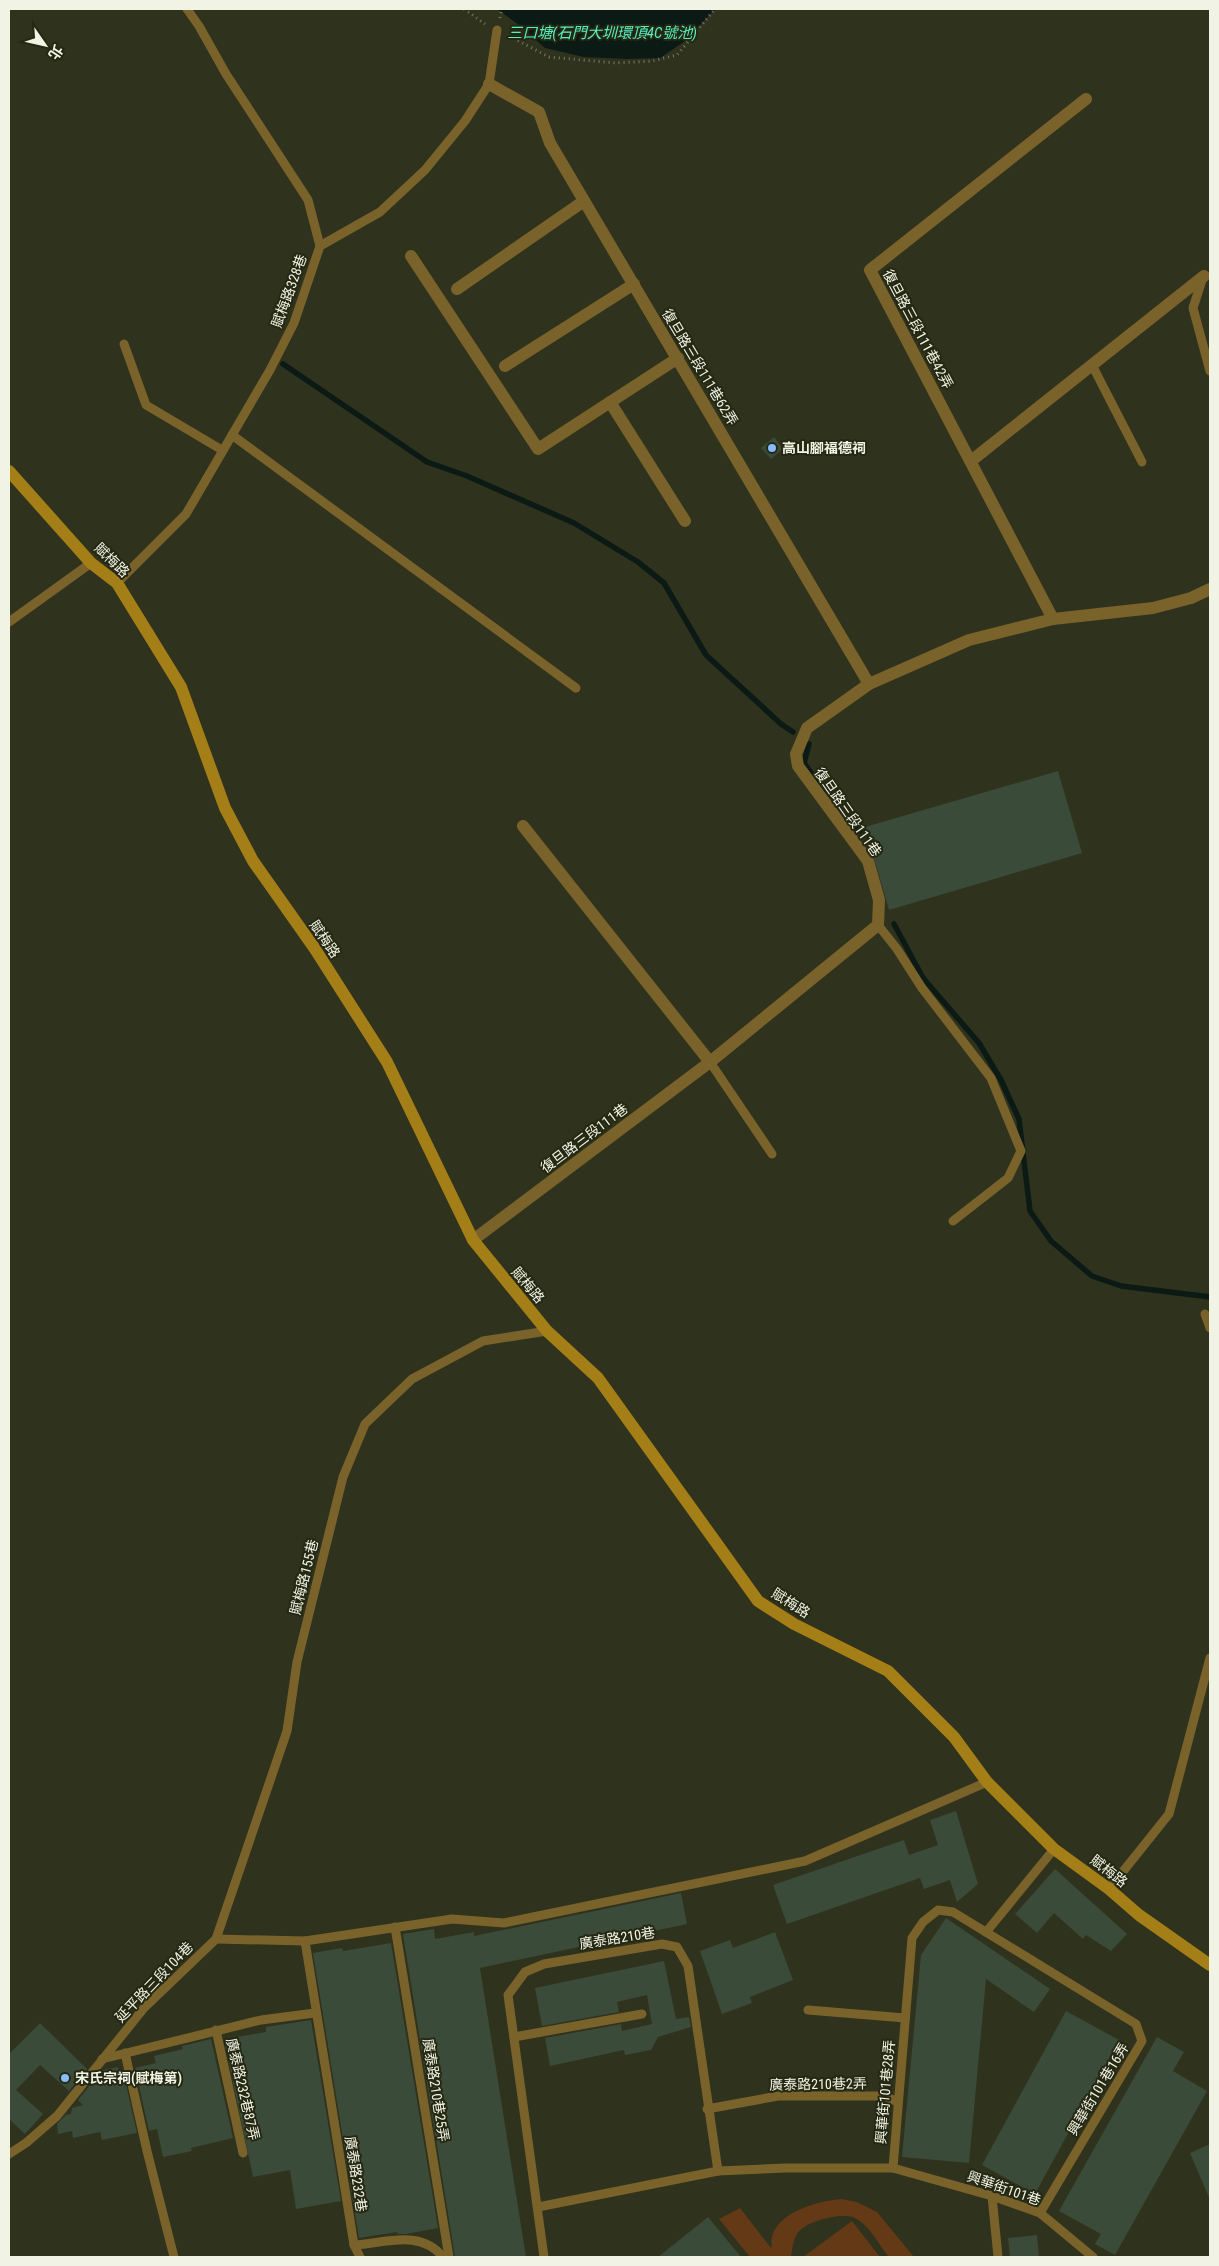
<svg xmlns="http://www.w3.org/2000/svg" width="1219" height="2266" font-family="'Roboto Condensed','Noto Sans TC',sans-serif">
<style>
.green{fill:#633916}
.water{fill:#0b1a15}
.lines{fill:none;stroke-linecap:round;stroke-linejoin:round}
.stream{stroke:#0b1a15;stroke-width:5.5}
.building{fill:#3b4b39}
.path{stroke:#787b68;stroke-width:3;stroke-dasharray:1 4;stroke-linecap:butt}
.lane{stroke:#7a622b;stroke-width:9}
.street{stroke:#7a622b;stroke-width:12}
.secondary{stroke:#a47e16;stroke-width:12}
.poi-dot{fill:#87bbfb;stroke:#252812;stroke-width:2}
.labels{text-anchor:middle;stroke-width:4;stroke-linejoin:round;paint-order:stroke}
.street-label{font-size:14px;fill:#f1f3e5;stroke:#252812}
.poi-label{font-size:14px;font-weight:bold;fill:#f1f3e5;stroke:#252812;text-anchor:start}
.water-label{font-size:15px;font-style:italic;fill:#54f0c3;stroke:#252812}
</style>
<rect width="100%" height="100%" fill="#2f321c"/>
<g class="green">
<path d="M841 2199 857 2202 877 2212 914 2257H889C879 2245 867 2221 852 2217 838 2213 804 2222 797 2234 793 2241 792 2250 791 2257H750L719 2219 740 2208 771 2248C772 2245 771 2240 772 2236 780 2211 818 2201 841 2199Z"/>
<polygon points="852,2221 880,2257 803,2257"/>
</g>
<polygon class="water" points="497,9 715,9 685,41 660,58 627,59 584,57 545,48 519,25"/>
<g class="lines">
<g class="stream">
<polyline points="283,364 427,462 467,476 574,523 638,562 664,583 706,655 781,724 793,732"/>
<polyline points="809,744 804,763 824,791"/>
<polyline points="841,815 860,831"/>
<polyline points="894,924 923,978 979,1043 1001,1080 1019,1119 1030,1211 1051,1241 1092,1276 1121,1286 1210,1297"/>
</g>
</g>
<g class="building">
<polygon points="774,437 783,449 771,459 761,448"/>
<polygon points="1058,771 1082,853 889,910 865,827"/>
<polygon points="956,1811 978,1884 957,1902 950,1880 924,1889 920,1878 787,1924 773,1885 904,1840 909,1855 938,1845 930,1820"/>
<polygon points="1055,1869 1127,1934 1111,1951 1086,1935 1083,1939 1054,1913 1037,1933 1015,1914"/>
<polygon points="681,1893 687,1924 480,1968 526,2257 455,2257 403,1934 434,1929 435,1939 474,1932 474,1936"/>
<polygon points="946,1918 1050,1989 1034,2012 986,1979 969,2163 902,2157 921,1955"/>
<polygon points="775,1932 793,1980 750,1997 752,2003 722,2014 700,1951 730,1940 733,1948"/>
<polygon points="391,1943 438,2228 406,2234 398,2234 397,2232 359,2238 313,1953 342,1948 343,1951"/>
<polygon points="664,1961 676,2019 689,2017 691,2027 658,2037 651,2050 625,2055 624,2050 550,2066 545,2038 621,2024 622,2031 652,2024 647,1995 617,2002 619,2012 542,2026 535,1988"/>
<polygon points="1066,2011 1119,2040 1035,2194 982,2165"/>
<polygon points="311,2020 341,2201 296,2209 290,2170 253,2177 224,2039 266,2032 266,2027"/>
<polygon points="40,2023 87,2069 69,2091 40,2065 16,2090 43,2114 25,2134 9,2119 9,2054"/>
<polygon points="1157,2037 1184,2052 1173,2071 1207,2091 1115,2255 1095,2244 1101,2234 1059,2211"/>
<polygon points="211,2039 233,2138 191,2148 192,2151 163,2157 157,2129 149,2131 135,2068 156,2063 154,2056 183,2049 182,2046"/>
<polygon points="118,2067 119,2072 123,2071 137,2133 102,2140 100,2132 73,2138 72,2131 58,2134 57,2124 66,2115 71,2114 72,2108 83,2105 78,2100 102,2070"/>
<polygon points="1210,2144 1210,2200 1190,2153"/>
<polygon points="708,2217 741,2257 658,2257"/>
<polygon points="1037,2235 1039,2257 1010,2257 1008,2238"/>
</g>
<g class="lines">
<g class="path">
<polyline points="464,9 485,24"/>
<polyline points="500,18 502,9"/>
<polyline points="509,36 549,57 616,63 652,61 677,55 715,9"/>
</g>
<g class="lane">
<polyline points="187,9 199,26 226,74 308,200 320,246"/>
<polyline points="1203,277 1193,308 1210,371"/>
<polyline points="124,344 146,405 222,450"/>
<polyline points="1092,365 1142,462"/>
<polyline points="232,435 576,688"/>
<polyline points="117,583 186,514 270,370 294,323 320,246 380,212 425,170 465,121 489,84 497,30"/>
<polyline points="9,622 91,563"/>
<polyline points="878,925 897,949 922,988 991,1078 1021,1151 1008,1178 953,1221"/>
<polyline points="710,1062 772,1154"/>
<polyline points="1205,1314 1210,1328"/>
<polyline points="1109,1889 1169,1814 1210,1658"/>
<polyline points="395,1927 449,2257"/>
<polyline points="987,1931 1054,1849"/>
<polyline points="216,1939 305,1941 452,1919 504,1923 805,1861 987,1782"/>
<polyline points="305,1941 354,2245 360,2257"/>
<polyline points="808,2010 905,2018"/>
<polyline points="216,2030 243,2153"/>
<polyline points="514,2037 642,2014"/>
<polyline points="125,2053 147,2151 174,2257"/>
<polyline points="102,2059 261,2020 315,2013"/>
<polyline points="707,2109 778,2096 884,2096 898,2102"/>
<polyline points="9,2154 26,2143 57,2116 144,2008 216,1939 287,1731 297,1662 343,1477 365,1424 412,1379 483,1341 547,1331"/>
<polyline points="893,2168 912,1938 923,1922 938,1910 953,1912 1136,2024 1142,2041 1040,2213"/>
<polyline points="992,2196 998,2257"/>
<polyline points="538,2207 718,2171 785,2168 893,2168 992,2196 1040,2213 1093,2257"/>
<path d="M354 2245C386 2243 420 2229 443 2257"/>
<polyline points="544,2257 508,1995 525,1972 544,1964 662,1944 677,1947 688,1966 718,2171"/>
</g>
<g class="street">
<polyline points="489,84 539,112 550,143 869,684"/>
<polyline points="411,256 538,449 678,358"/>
<polyline points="457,289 584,201"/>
<polyline points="505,366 634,284"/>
<polyline points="610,402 685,521"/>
<polyline points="971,461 1204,276"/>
<polyline points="1053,619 870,270 1086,99"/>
<polyline points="523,826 710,1062"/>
<polyline points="473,1240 710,1062 878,925 879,900 868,861 798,766 796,754 807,728 869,684 969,640 1053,619 1153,608 1191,598 1210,589"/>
</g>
<polyline class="secondary" points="9,471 91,563 117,583 181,687 225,808 253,861 315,949 387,1062 473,1240 547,1331 598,1378 758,1601 794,1624 888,1671 954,1737 987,1782 1054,1849 1109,1889 1139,1915 1210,1965"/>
</g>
<g class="poi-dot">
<circle cx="772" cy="448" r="5"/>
<circle cx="65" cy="2078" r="5"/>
</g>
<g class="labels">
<g class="street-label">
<text transform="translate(289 291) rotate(-70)" y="5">賦梅路328巷</text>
<text transform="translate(918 329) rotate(62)" y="5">復旦路三段111巷42弄</text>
<text transform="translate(700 367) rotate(59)" y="5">復旦路三段111巷62弄</text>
<text transform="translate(112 560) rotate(44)" y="5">賦梅路</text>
<text transform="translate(848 812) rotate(55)" y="5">復旦路三段111巷</text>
<text transform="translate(325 939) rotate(56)" y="5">賦梅路</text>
<text transform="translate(584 1138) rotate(-37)" y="5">復旦路三段111巷</text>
<text transform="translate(528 1285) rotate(50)" y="5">賦梅路</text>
<text transform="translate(304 1577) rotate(-76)" y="5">賦梅路155巷</text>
<text transform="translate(791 1603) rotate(32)" y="5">賦梅路</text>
<text transform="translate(1109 1871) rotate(38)" y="5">賦梅路</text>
<text transform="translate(617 1938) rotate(-9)" y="5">廣泰路210巷</text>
<text transform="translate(154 1982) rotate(-46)" y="5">延平路三段104巷</text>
<text transform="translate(818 2084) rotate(-1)" y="5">廣泰路210巷2弄</text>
<text transform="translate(243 2089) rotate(77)" y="5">廣泰路232巷87弄</text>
<text transform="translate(1098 2089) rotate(-59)" y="5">興華街101巷16弄</text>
<text transform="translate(436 2090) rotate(81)" y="5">廣泰路210巷25弄</text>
<text transform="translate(885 2092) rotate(-85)" y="5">興華街101巷28弄</text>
<text transform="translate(356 2174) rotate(81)" y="5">廣泰路232巷</text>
<text transform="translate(1004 2188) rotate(19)" y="5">興華街101巷</text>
</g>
<g class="poi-label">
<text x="782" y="453">高山腳福德祠</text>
<text x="75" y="2083">宋氏宗祠(賦梅第)</text>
</g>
<g class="water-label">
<text x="602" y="38">三口塘(石門大圳環頂4C號池)</text>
</g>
</g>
<rect width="1219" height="2266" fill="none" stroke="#f1f3e5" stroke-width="20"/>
<g transform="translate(45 45) rotate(124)" stroke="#252812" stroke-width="4" paint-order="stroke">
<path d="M0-4L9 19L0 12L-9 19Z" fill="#f1f3e5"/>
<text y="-8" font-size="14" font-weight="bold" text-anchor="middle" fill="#f1f3e5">北</text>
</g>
</svg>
